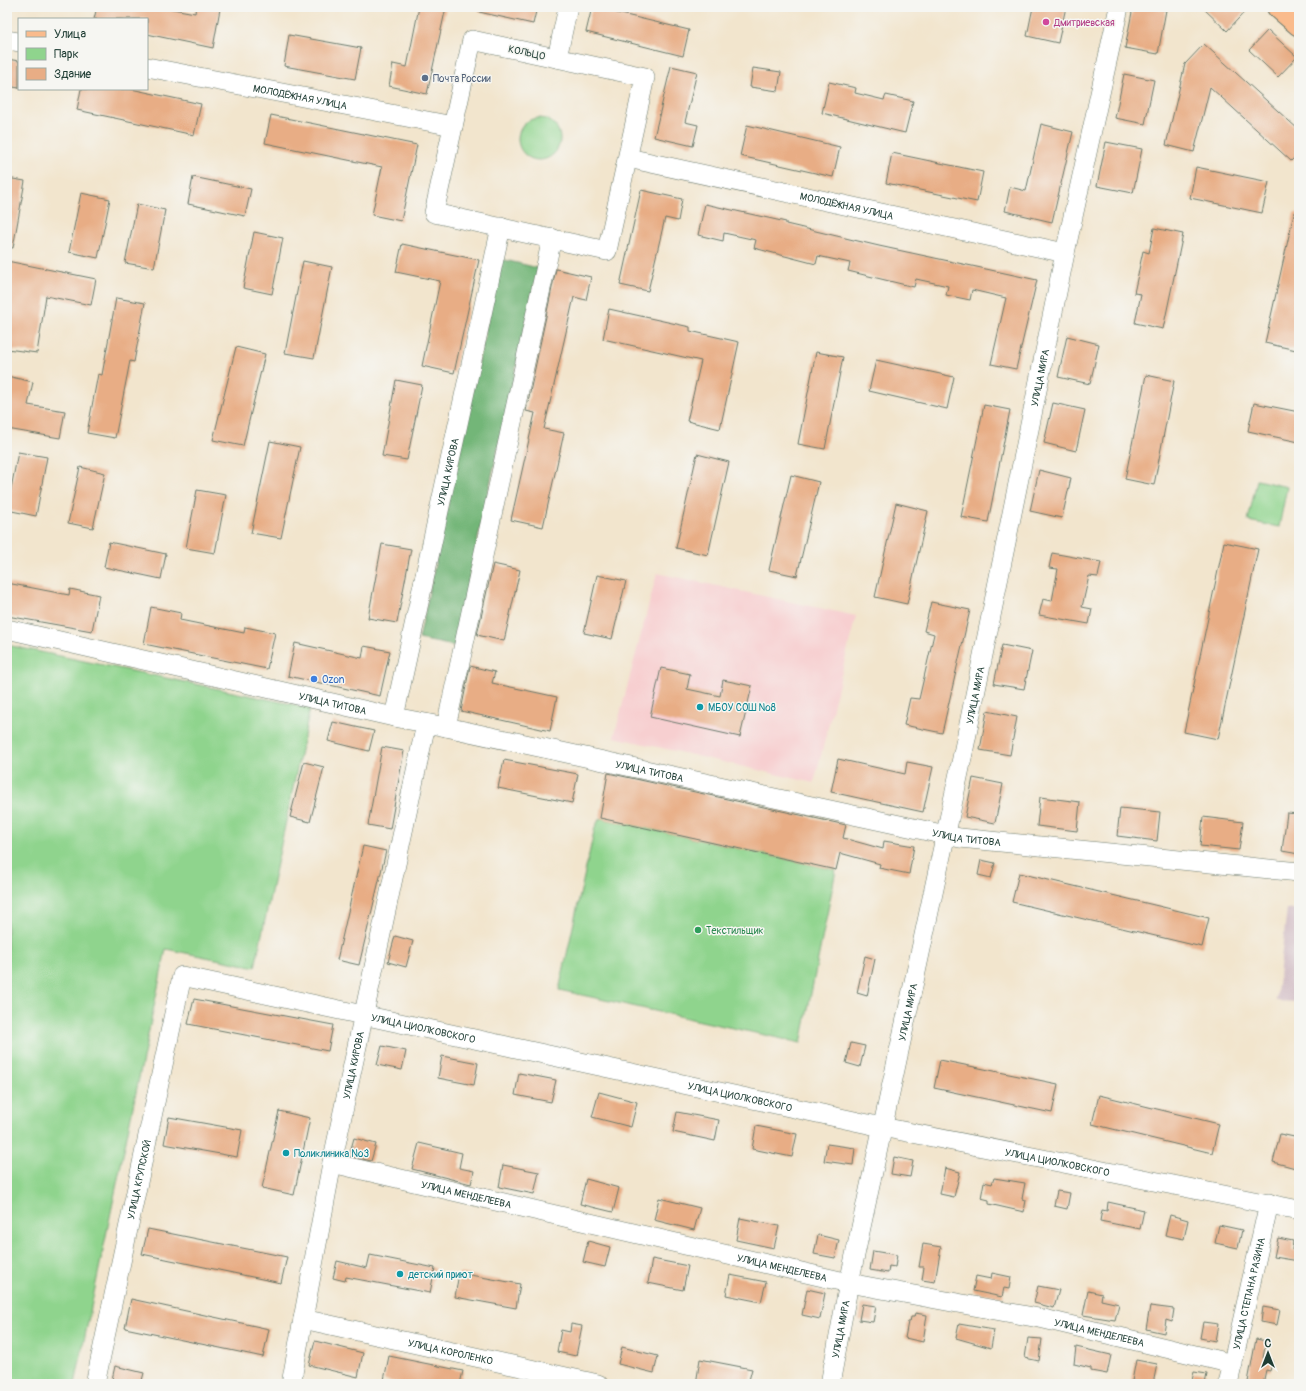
<svg xmlns="http://www.w3.org/2000/svg" width="1306" height="1391" font-family="Pangolin,sans-serif">
<style>
.built{fill:#f7cfd0}
.industrial{fill:#d2bdc5}
.green{fill:#8fd48d;stroke:#578860}
.forest{fill:#73b678;stroke:#497a56}
.building{fill:#e8ad85}
.lines{fill:none;stroke-linecap:round;stroke-linejoin:round}
.minor-casing{stroke:#69786a;stroke-width:20}
.major-casing{stroke:#69786a;stroke-width:24}
.minor{stroke:#fff;stroke-width:19}
.major{stroke:#fabb8c;stroke-width:22}
.hotel-dot{fill:#d1479c;stroke:#f6f6f2;stroke-width:1.5}
.service-dot{fill:#5c6f8a;stroke:#f6f6f2;stroke-width:1.5}
.shop-dot{fill:#3f7fe0;stroke:#f6f6f2;stroke-width:1.5}
.culture-dot{fill:#0f9aa8;stroke:#f6f6f2;stroke-width:1.5}
.leisure-dot{fill:#2e9e5b;stroke:#f6f6f2;stroke-width:1.5}
.labels{text-anchor:middle;stroke-width:3;stroke-linejoin:round;paint-order:stroke}
.hotel-label{font-size:10px;fill:#b23c85;stroke:#f6f6f2;text-anchor:start}
.street-label{font-size:10px;fill:#1f3d34;stroke:#f6f6f2}
.service-label{font-size:10px;fill:#4e5e75;stroke:#f6f6f2;text-anchor:start}
.shop-label{font-size:10px;fill:#366cbe;stroke:#f6f6f2;text-anchor:start}
.culture-label{font-size:10px;fill:#0d838f;stroke:#f6f6f2;text-anchor:start}
.leisure-label{font-size:10px;fill:#27864d;stroke:#f6f6f2;text-anchor:start}
</style>
<rect width="100%" height="100%" fill="#f6f6f2"/>
<filter id="ink" filterUnits="userSpaceOnUse"><feTurbulence type="fractalNoise" baseFrequency=".025" numOctaves="2"/><feDisplacementMap in="SourceGraphic" scale="8" xChannelSelector="R" yChannelSelector="G"/><feConvolveMatrix kernelMatrix="1 2 1 2 8 2 1 2 1" color-interpolation-filters="sRGB"/></filter>
<filter id="wash" filterUnits="userSpaceOnUse"><feTurbulence type="fractalNoise" baseFrequency=".012" numOctaves="4" result="noise"/><feDisplacementMap in="SourceGraphic" scale="16" xChannelSelector="R" yChannelSelector="G"/><feGaussianBlur stdDeviation="0.9" result="paint"/><feColorMatrix in="noise" values="0 0 0 0 0 0 0 0 0 0 0 0 0 0 0 0 0 1.4 0 .05"/><feComposite in="paint" operator="in"/></filter>
<g filter="url(#wash)">
<rect width="100%" height="100%" fill="#f2e5cd"/>
<polygon class="built" points="657,573 856,616 814,783 614,737"/>
<polygon class="industrial" points="1287,909 1299,910 1299,1002 1276,1001"/>
<g class="green">
<circle cx="539" cy="139" r="21"/>
<polygon points="1257,480 1287,487 1279,527 1248,521"/>
<polygon points="7,645 310,708 255,967 166,949 75,1384 7,1384"/>
<polygon points="600,818 836,870 801,1043 559,990 595,827"/>
</g>
<polygon class="forest" points="501,259 538,268 454,646 419,639"/>
<g id="blocks">
<g class="building">
<polygon points="97,7 162,7 195,13 196,7 220,9 213,48 147,34 147,19 94,19"/>
<polygon points="419,7 446,7 427,94 389,86 393,64 407,67"/>
<polygon points="479,7 537,7 533,24 479,12"/>
<polygon points="592,7 614,7 613,12 689,30 683,56 586,32"/>
<polygon points="1033,7 1066,7 1058,43 1027,36"/>
<polygon points="1133,7 1166,10 1158,54 1125,48"/>
<polygon points="1202,7 1249,7 1227,31"/>
<polygon points="1268,30 1297,57 1278,77 1249,50"/>
<polygon points="289,35 361,48 355,79 284,66"/>
<polygon points="1204,44 1299,130 1299,153 1291,161 1210,87 1194,152 1166,145 1185,64"/>
<polygon points="7,59 19,61 19,88 7,86"/>
<polygon points="671,66 697,72 685,122 698,125 693,146 654,137"/>
<polygon points="753,68 781,72 778,91 750,87"/>
<polygon points="1124,74 1154,80 1145,124 1115,118"/>
<polygon points="829,82 856,88 855,93 884,100 886,95 913,101 905,133 822,113"/>
<polygon points="81,89 131,89 201,104 194,135 77,110"/>
<polygon points="271,115 417,145 401,221 372,215 382,167 265,143"/>
<polygon points="1041,124 1073,132 1052,222 1005,211 1010,187 1026,191"/>
<polygon points="747,125 840,147 833,177 740,156"/>
<polygon points="1106,142 1142,149 1133,193 1097,186"/>
<polygon points="892,153 983,172 977,202 886,183"/>
<polygon points="1196,167 1269,182 1262,213 1190,198"/>
<polygon points="193,177 251,189 245,216 188,204"/>
<polygon points="7,178 25,181 13,248 7,247"/>
<polygon points="641,190 682,199 678,221 665,218 648,291 620,285"/>
<polygon points="81,193 110,199 98,258 69,252"/>
<polygon points="137,204 165,210 154,268 125,263"/>
<polygon points="705,204 786,222 786,224 879,246 1037,280 1016,369 991,364 1006,298 972,290 970,300 946,295 948,286 916,279 914,287 848,271 850,263 818,256 816,264 754,248 756,240 724,233 723,241 698,235"/>
<polygon points="1294,213 1299,213 1299,335 1296,350 1265,343"/>
<polygon points="1154,228 1183,234 1163,329 1135,323 1141,294 1134,293 1143,251 1149,253"/>
<polygon points="254,232 283,238 272,294 243,288"/>
<polygon points="402,244 479,260 454,373 422,366 440,281 396,272"/>
<polygon points="7,261 96,279 91,305 46,296 37,353 7,349"/>
<polygon points="303,261 332,267 314,358 285,353"/>
<polygon points="556,269 591,277 586,300 574,297 544,429 564,433 543,527 511,520 535,413 526,411"/>
<polygon points="116,298 145,303 134,362 130,361 115,438 87,433 98,374 102,375"/>
<polygon points="609,309 690,327 690,331 739,342 720,429 687,421 701,361 603,339"/>
<polygon points="1067,336 1099,344 1090,384 1058,377"/>
<polygon points="236,347 265,354 243,446 213,440"/>
<polygon points="816,352 843,357 825,449 798,444"/>
<polygon points="876,360 954,377 947,409 869,391"/>
<polygon points="1146,375 1174,381 1154,485 1125,479"/>
<polygon points="7,376 33,382 28,405 65,411 60,438 7,429"/>
<polygon points="396,380 422,385 407,460 382,456"/>
<polygon points="1053,403 1085,410 1076,451 1044,443"/>
<polygon points="1254,403 1299,412 1299,442 1248,431"/>
<polygon points="984,405 1010,410 988,522 961,517"/>
<polygon points="270,441 300,447 281,538 251,533"/>
<polygon points="18,452 47,457 36,516 7,510"/>
<polygon points="697,454 729,462 708,555 676,548"/>
<polygon points="80,467 105,473 93,528 68,523"/>
<polygon points="1039,470 1071,478 1062,518 1030,511"/>
<polygon points="791,475 819,482 797,576 769,570"/>
<polygon points="197,490 226,495 215,553 186,548"/>
<polygon points="896,503 928,511 907,604 875,597"/>
<polygon points="109,542 166,554 161,579 104,567"/>
<polygon points="1224,542 1258,549 1218,739 1184,732"/>
<polygon points="382,544 411,549 397,623 368,618"/>
<polygon points="1052,553 1101,562 1098,577 1089,576 1082,607 1092,609 1089,624 1039,615 1043,599 1052,601 1058,569 1049,568"/>
<polygon points="493,564 520,570 504,641 477,635"/>
<polygon points="597,575 626,581 612,639 584,633"/>
<polygon points="7,583 69,595 70,589 99,595 92,631 7,616"/>
<polygon points="931,602 970,610 942,733 904,725 910,698 919,699 934,634 924,631"/>
<polygon points="151,607 181,613 180,620 244,633 245,627 275,633 267,669 144,644"/>
<polygon points="295,643 362,658 364,646 390,651 380,696 288,676"/>
<polygon points="1002,645 1032,651 1024,689 994,684"/>
<polygon points="470,666 495,672 492,683 557,697 550,731 461,711"/>
<polygon points="661,668 690,674 687,689 720,696 723,680 752,686 740,737 650,717"/>
<polygon points="987,711 1017,717 1010,755 980,750"/>
<polygon points="333,722 374,731 369,751 328,741"/>
<polygon points="382,747 404,751 390,829 368,825"/>
<polygon points="838,759 905,774 907,762 933,767 923,812 831,792"/>
<polygon points="504,760 578,774 572,803 498,788"/>
<polygon points="304,762 324,767 310,822 290,817"/>
<polygon points="608,773 846,825 843,838 883,849 884,841 914,846 909,874 879,868 880,864 840,853 836,870 600,818"/>
<polygon points="973,778 1003,784 995,823 965,817"/>
<polygon points="1040,797 1080,802 1077,831 1037,826"/>
<polygon points="1120,808 1160,812 1157,841 1117,836"/>
<polygon points="1287,813 1299,814 1299,854 1282,851"/>
<polygon points="1203,817 1243,822 1239,850 1200,846"/>
<polygon points="363,846 386,851 359,965 337,960"/>
<polygon points="981,860 995,863 991,878 978,875"/>
<polygon points="1019,873 1209,918 1202,947 1012,902"/>
<polygon points="395,936 413,941 406,967 388,962"/>
<polygon points="865,956 875,959 867,996 857,993"/>
<polygon points="194,999 333,1025 328,1051 188,1024"/>
<polygon points="851,1043 865,1046 860,1067 846,1063"/>
<polygon points="382,1046 406,1051 402,1070 377,1065"/>
<polygon points="442,1056 478,1063 474,1085 438,1078"/>
<polygon points="940,1060 1058,1084 1052,1113 934,1088"/>
<polygon points="519,1073 556,1080 551,1102 515,1095"/>
<polygon points="599,1092 637,1102 631,1127 592,1117"/>
<polygon points="1099,1095 1219,1124 1212,1153 1092,1124"/>
<polygon points="279,1111 310,1118 294,1195 262,1188"/>
<polygon points="677,1112 719,1120 715,1141 673,1132"/>
<polygon points="169,1117 242,1130 237,1157 164,1144"/>
<polygon points="756,1126 797,1134 792,1157 752,1149"/>
<polygon points="1280,1134 1299,1138 1299,1169 1273,1162"/>
<polygon points="354,1138 376,1144 371,1161 349,1156"/>
<polygon points="419,1143 462,1153 459,1168 474,1171 471,1184 412,1169"/>
<polygon points="827,1144 855,1148 853,1165 824,1161"/>
<polygon points="894,1157 913,1161 910,1177 891,1174"/>
<polygon points="503,1165 539,1172 534,1194 499,1187"/>
<polygon points="945,1168 960,1172 954,1197 940,1194"/>
<polygon points="994,1178 1025,1183 1022,1199 1026,1200 1024,1212 989,1204 989,1200 981,1198 984,1182 992,1184"/>
<polygon points="586,1179 619,1188 613,1212 580,1204"/>
<polygon points="1057,1191 1070,1193 1067,1209 1054,1206"/>
<polygon points="659,1198 700,1208 694,1230 654,1220"/>
<polygon points="1108,1202 1144,1210 1140,1229 1100,1221 1102,1210 1107,1211"/>
<polygon points="1170,1215 1188,1220 1184,1239 1165,1235"/>
<polygon points="740,1218 779,1226 774,1248 736,1240"/>
<polygon points="1219,1225 1242,1230 1238,1248 1215,1243"/>
<polygon points="148,1229 287,1257 281,1283 142,1254"/>
<polygon points="818,1235 839,1240 835,1258 814,1254"/>
<polygon points="1278,1238 1293,1241 1292,1250 1299,1251 1299,1261 1274,1257"/>
<polygon points="588,1241 610,1247 605,1267 583,1262"/>
<polygon points="923,1244 941,1247 935,1282 922,1280 924,1267 919,1267"/>
<polygon points="873,1251 897,1255 895,1267 889,1266 888,1273 870,1270"/>
<polygon points="370,1255 435,1268 430,1293 346,1277 345,1281 333,1278 337,1261 367,1268"/>
<polygon points="652,1259 688,1266 683,1290 648,1283"/>
<polygon points="459,1273 520,1284 516,1308 455,1297"/>
<polygon points="992,1273 1011,1277 1009,1289 1004,1288 1002,1297 973,1291 976,1276 991,1279"/>
<polygon points="730,1275 766,1282 761,1302 726,1295"/>
<polygon points="1038,1286 1059,1290 1054,1308 1034,1303"/>
<polygon points="807,1289 825,1293 820,1319 802,1315"/>
<polygon points="1088,1291 1102,1294 1101,1300 1119,1304 1115,1320 1083,1315"/>
<polygon points="131,1299 269,1329 263,1357 125,1328"/>
<polygon points="862,1304 876,1306 873,1322 859,1320"/>
<polygon points="1150,1306 1174,1309 1172,1322 1166,1320 1164,1333 1146,1329"/>
<polygon points="1263,1307 1280,1310 1277,1325 1261,1322"/>
<polygon points="915,1313 927,1315 923,1342 905,1338 908,1322 910,1322 911,1317 914,1317"/>
<polygon points="1203,1322 1218,1324 1215,1341 1200,1338"/>
<polygon points="571,1324 582,1326 576,1356 557,1352 561,1330 570,1332"/>
<polygon points="959,1324 994,1330 991,1348 956,1338"/>
<polygon points="1028,1338 1042,1339 1039,1361 1025,1358"/>
<polygon points="1256,1339 1266,1341 1263,1358 1273,1360 1270,1371 1266,1370 1263,1384 1248,1382"/>
<polygon points="315,1341 363,1353 358,1377 309,1365"/>
<polygon points="622,1347 658,1356 654,1373 618,1364"/>
<polygon points="1076,1347 1111,1355 1107,1374 1091,1371 1091,1368 1074,1364"/>
<polygon points="389,1356 463,1371 460,1384 404,1384 384,1380"/>
<polygon points="700,1359 752,1369 748,1384 696,1384"/>
<polygon points="1136,1360 1157,1364 1153,1384 1132,1381"/>
<polygon points="115,1366 144,1373 141,1384 111,1384"/>
<polygon points="1194,1372 1207,1374 1205,1384 1191,1384"/>
</g>
</g>
</g>
<g filter="url(#ink)">
<use href="#blocks" fill-opacity="0" stroke="#69786a" stroke-width="1"/>
<g class="lines">
<defs>
<g id="minor">
<polyline points="7,40 19,42"/>
<polygon points="472,40 645,77 607,251 434,213"/>
<polyline points="557,58 568,7"/>
<path id="s1" d="M147 67 453 126"/>
<path id="s2" d="M628 158 1065 253"/>
<path id="s3" d="M7 629 394 717 446 727 960 838 1299 872"/>
<path id="s4" d="M394 717 501 227"/>
<polyline points="446,727 552,238"/>
<path id="s5" d="M332 1163 849 1283 1044 1319 1233 1364"/>
<path id="s6" d="M303 1319 598 1384"/>
<path id="s7" d="M95 1384 182 976 882 1127 1299 1210"/>
<path id="s8" d="M291 1384 332 1163 426 724"/>
<path id="s9" d="M830 1384 849 1283 960 768 1065 253 1119 7"/>
<path id="s10" d="M1228 1384 1269 1203"/>
</g>
<polyline id="major" points="1278,7 1299,25"/>
</defs>
<use href="#minor" class="minor-casing"/>
<use href="#major" class="major-casing"/>
<use href="#minor" class="minor"/>
<use href="#major" class="major"/>
</g>
</g>
<circle class="hotel-dot" cx="1046" cy="22" r="4"/>
<circle class="service-dot" cx="425" cy="78" r="4"/>
<circle class="shop-dot" cx="314" cy="679" r="4"/>
<g class="culture-dot">
<circle cx="700" cy="707" r="4"/>
<circle cx="286" cy="1153" r="4"/>
<circle cx="400" cy="1274" r="4"/>
</g>
<circle class="leisure-dot" cx="698" cy="930" r="4"/>
<g class="labels">
<g class="hotel-label">
<text x="1054" y="26">Дмитриевская</text>
</g>
<g class="street-label">
<text transform="translate(527 52) rotate(12)" y="4">КОЛЬЦО</text>
<text dy="4" stroke="none"><textPath href="#s1" startOffset="156">МОЛОДЁЖНАЯ УЛИЦА</textPath></text>
<text dy="4" stroke="none"><textPath href="#s2" startOffset="224">МОЛОДЁЖНАЯ УЛИЦА</textPath></text>
<text dy="4" stroke="none"><textPath href="#s9" startOffset="1028">УЛИЦА МИРА</textPath></text>
<text dy="4" stroke="none"><textPath href="#s4" startOffset="251">УЛИЦА КИРОВА</textPath></text>
<text dy="4" stroke="none"><textPath href="#s9" startOffset="704">УЛИЦА МИРА</textPath></text>
<text dy="4" stroke="none"><textPath href="#s3" startOffset="334">УЛИЦА ТИТОВА</textPath></text>
<text dy="4" stroke="none"><textPath href="#s3" startOffset="658">УЛИЦА ТИТОВА</textPath></text>
<text dy="4" stroke="none"><textPath href="#s3" startOffset="982">УЛИЦА ТИТОВА</textPath></text>
<text dy="4" stroke="none"><textPath href="#s9" startOffset="380">УЛИЦА МИРА</textPath></text>
<text dy="4" stroke="none"><textPath href="#s7" startOffset="664">УЛИЦА ЦИОЛКОВСКОГО</textPath></text>
<text dy="4" stroke="none"><textPath href="#s8" startOffset="325">УЛИЦА КИРОВА</textPath></text>
<text dy="4" stroke="none"><textPath href="#s7" startOffset="988">УЛИЦА ЦИОЛКОВСКОГО</textPath></text>
<text dy="4" stroke="none"><textPath href="#s7" startOffset="1312">УЛИЦА ЦИОЛКОВСКОГО</textPath></text>
<text dy="4" stroke="none"><textPath href="#s7" startOffset="209">УЛИЦА КРУПСКОЙ</textPath></text>
<text dy="4" stroke="none"><textPath href="#s5" startOffset="138">УЛИЦА МЕНДЕЛЕЕВА</textPath></text>
<text dy="4" stroke="none"><textPath href="#s5" startOffset="462">УЛИЦА МЕНДЕЛЕЕВА</textPath></text>
<text dy="4" stroke="none"><textPath href="#s10" startOffset="93">УЛИЦА СТЕПАНА РАЗИНА</textPath></text>
<text dy="4" stroke="none"><textPath href="#s9" startOffset="56">УЛИЦА МИРА</textPath></text>
<text dy="4" stroke="none"><textPath href="#s5" startOffset="786">УЛИЦА МЕНДЕЛЕЕВА</textPath></text>
<text dy="4" stroke="none"><textPath href="#s6" startOffset="151">УЛИЦА КОРОЛЕНКО</textPath></text>
</g>
<g class="service-label">
<text x="433" y="82">Почта России</text>
</g>
<g class="shop-label">
<text x="322" y="683">Ozon</text>
</g>
<g class="culture-label">
<text x="708" y="711">МБОУ СОШ №8</text>
<text x="294" y="1157">Поликлиника №3</text>
<text x="408" y="1278">детский приют</text>
</g>
<g class="leisure-label">
<text x="706" y="934">Текстильщик</text>
</g>
</g>
<rect width="1306" height="1391" fill="none" stroke="#f6f6f2" stroke-width="24"/>
<rect x="18" y="18" width="130" height="72" fill="#f6f6f2" stroke="#a0aca6"/>
<rect x="26" y="31" width="20" height="6" fill="#fabb8c" stroke="#a0aca6"/>
<text x="54" y="38" font-size="12" fill="#1f3d34">Улица</text>
<rect x="26" y="48" width="20" height="12" fill="#8fd48d" stroke="#a0aca6"/>
<text x="54" y="58" font-size="12" fill="#1f3d34">Парк</text>
<rect x="26" y="68" width="20" height="12" fill="#e8ad85" stroke="#a0aca6"/>
<text x="54" y="78" font-size="12" fill="#1f3d34">Здание</text>
<g transform="translate(1268 1353)" stroke="#f6f6f2" stroke-width="3" paint-order="stroke">
<path d="M0-3L7 15L0 10L-7 15Z" fill="#1f3d34"/>
<text y="-6" font-size="11" font-weight="bold" text-anchor="middle" fill="#1f3d34">С</text>
</g>
</svg>
